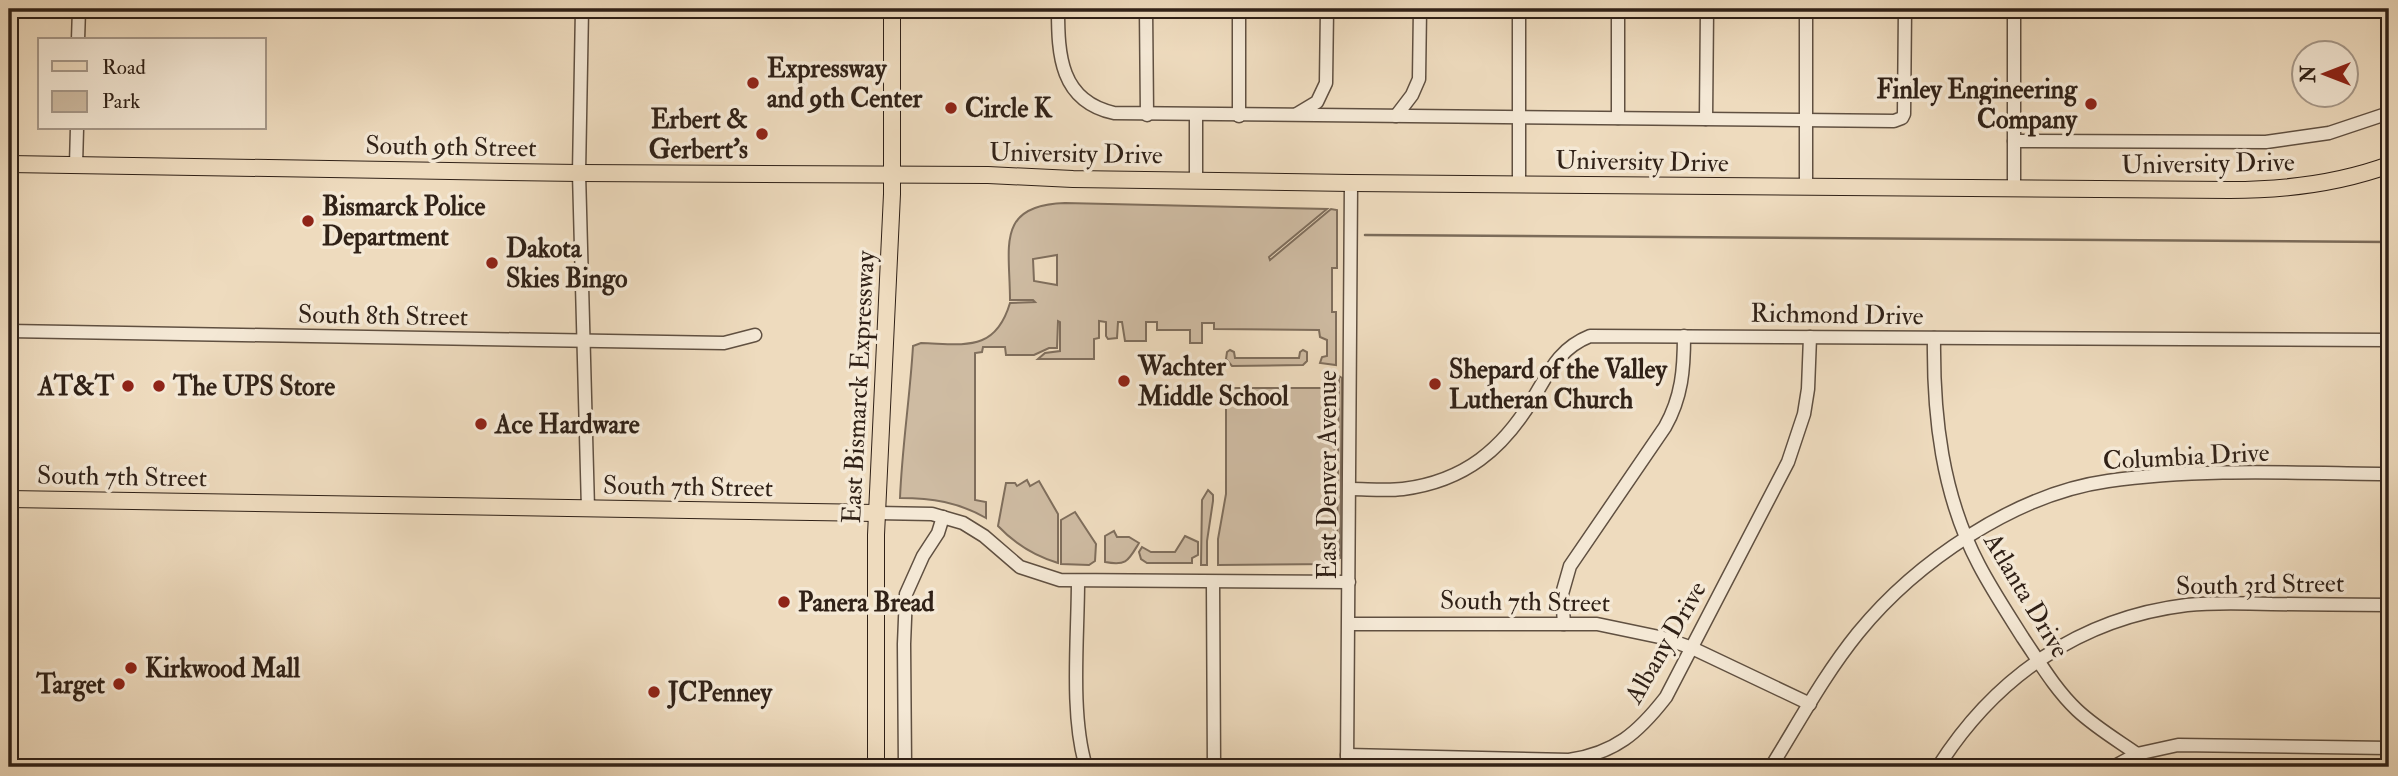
<svg xmlns="http://www.w3.org/2000/svg" width="2398" height="776" font-family="'IM FELL Double Pica',serif">
<style>
.green{fill:#cebba2;stroke:#7f6e5c;stroke-width:2;fill-rule:evenodd}
.lines{fill:none;stroke-linecap:round;stroke-linejoin:round}
.stream{stroke:#7b6b59;stroke-width:2.5}
.minor-casing{stroke:#605041;stroke-width:15}
.major-casing{stroke:#302117;stroke-width:18}
.minor{stroke:#f4e8d5;stroke-width:12}
.major{stroke:#eedbbe;stroke-width:16}
.poi-dot{fill:#8f2418;stroke:#f4e8d5;stroke-width:2.5}
.labels{text-anchor:middle;stroke-width:7;stroke-linejoin:round;paint-order:stroke}
.poi-label{font-size:26px;font-weight:bold;fill:#302117;stroke:#f4e8d5;text-anchor:start}
.street-label{font-size:26px;fill:#302117;stroke:#f4e8d5}
</style>
<rect width="100%" height="100%" fill="#eedbbe"/>
<filter id="stains"><feTurbulence type="fractalNoise" baseFrequency=".00286" numOctaves="4"/><feColorMatrix values="0 0 0 0 .2 0 0 0 0 .09 0 0 0 0 .02 0 0 0 .5 -.17"/></filter>
<radialGradient id="worn" r=".72"><stop offset=".6" stop-color="#630" stop-opacity="0"/><stop offset="1" stop-color="#630" stop-opacity=".3"/></radialGradient>
<g class="green">
<path d="M1065 203 1327 209 1269 257 1270 260 1331 209 1337 210V268H1332V312H1336V365L1320 363 1322 357 1327 356V340L1320 337 1319 330 1214 329V323H1202V343H1190V330H1157V322H1146V341H1125L1122 322H1118L1117 338 1108 339 1106 336V322L1099 321V338L1094 339V359H1038L1045 353 1060 351V322L1058 321 1057 348H1049L1034 355H1006L1005 347H983L982 352 975 353V500L986 502V518C958 502 932 498 900 498 902 447 910 397 913 346L921 343C964 344 995 353 1010 303L1035 302 1033 300H1010C1010 247 995 205 1065 203ZM1057 255V285L1034 281 1033 259Z"/>
<polygon points="1230,350 1234,352 1235,358 1299,358 1300,352 1303,350 1307,352 1307,361 1303,365 1232,366 1226,359 1227,352"/>
<polygon points="1339,376 1342,378 1340,558 1337,559"/>
<polygon points="1226,388 1335,388 1334,564 1218,565 1218,539 1226,494"/>
<path d="M1027 480 1030 486 1039 481 1058 514V563C1034 556 1015 544 998 526L1006 483H1015L1017 486Z"/>
<polygon points="1208,490 1213,495 1213,501 1207,541 1207,565 1201,565 1202,500"/>
<polygon points="1075,512 1096,544 1095,561 1089,565 1061,564 1061,520"/>
<path d="M1114 531 1117 537H1129L1139 543C1128 561 1127 566 1105 562V536Z"/>
<polygon points="1185,536 1198,542 1198,555 1192,558 1192,563 1147,563 1141,559 1139,552 1142,547 1151,552 1175,552"/>
</g>
<g class="lines">
<polyline class="stream" points="1365,235 2389,242"/>
<defs>
<g id="minor">
<polyline points="582,9 579,173 588,509"/>
<path d="M1058 9C1058 55 1060 101 1114 113L1894 121 1902 118 1904 114 1905 9"/>
<polyline points="1146,9 1147,115"/>
<polyline points="1519,9 1519,184"/>
<polyline points="1618,9 1618,118"/>
<polyline points="1806,9 1806,187"/>
<polyline points="2014,9 2014,189"/>
<polyline points="78,40 79,9"/>
<polyline points="1297,114 1317,102 1326,83 1327,9"/>
<polyline points="1239,116 1239,9"/>
<polyline points="1396,116 1412,95 1419,79 1420,9"/>
<polyline points="1706,119 1707,9"/>
<polyline points="2014,141 2266,142 2329,133 2389,113"/>
<polyline points="76,165 77,128"/>
<polyline points="1196,180 1196,115"/>
<polyline points="9,331 724,343 755,335"/>
<path d="M1934 338C1933 416 1942 495 1979 565 1992 590 2008 614 2023 638 2040 663 2055 689 2077 710 2095 727 2117 740 2137 754"/>
<path d="M1350 489C1367 489 1386 491 1403 489 1465 481 1503 449 1534 397 1550 370 1560 348 1590 336L2389 340"/>
<polyline points="877,513 932,514 963,523 984,536 1020,567 1060,580 1349,582"/>
<path d="M1078 581C1078 638 1070 714 1086 767"/>
<polyline points="1213,582 1214,767"/>
<polyline points="1349,624 1597,624 1664,638 1692,648 1810,704"/>
<path d="M1564 624 1562 594 1570 566 1665 427C1682 397 1684 369 1684 336"/>
<path d="M1347 755 1569 760C1615 753 1638 733 1666 697L1788 462 1804 414 1808 389 1810 337"/>
<polyline points="905,767 904,644 906,594 923,556 938,533 943,517"/>
<polyline points="1347,767 1351,183"/>
<path d="M1771 767C1799 722 1824 675 1858 633 1916 562 2015 494 2108 481 2200 468 2296 473 2389 474"/>
<path d="M1938 767C1995 677 2080 618 2187 605 2215 602 2244 603 2272 604 2311 604 2350 605 2389 605"/>
<polyline points="2113,767 2137,754 2178,745 2389,748"/>
</g>
<g id="major">
<path d="M9 164 579 173 988 175 1073 179 1351 183 2230 190C2285 190 2337 184 2389 165"/>
<polyline points="9,499 877,513"/>
<polyline points="876,767 876,535 892,194 892,9"/>
</g>
</defs>
<use href="#minor" class="minor-casing"/>
<use href="#major" class="major-casing"/>
<use href="#minor" class="minor"/>
<use href="#major" class="major"/>
</g>
<g class="poi-dot">
<circle cx="753" cy="83" r="7"/>
<circle cx="2091" cy="104" r="7"/>
<circle cx="951" cy="108" r="7"/>
<circle cx="762" cy="134" r="7"/>
<circle cx="308" cy="221" r="7"/>
<circle cx="492" cy="263" r="7"/>
<circle cx="1124" cy="381" r="7"/>
<circle cx="1435" cy="384" r="7"/>
<circle cx="128" cy="386" r="7"/>
<circle cx="159" cy="386" r="7"/>
<circle cx="481" cy="424" r="7"/>
<circle cx="784" cy="602" r="7"/>
<circle cx="131" cy="668" r="7"/>
<circle cx="119" cy="684" r="7"/>
<circle cx="654" cy="692" r="7"/>
</g>
<g class="labels">
<g class="poi-label">
<text x="767" y="77">Expressway<tspan x="767" dy="30">and 9th Center</tspan></text>
<text x="2077" y="98" text-anchor="end">Finley Engineering<tspan x="2077" dy="30">Company</tspan></text>
<text x="965" y="117">Circle K</text>
<text x="748" y="128" text-anchor="end">Erbert &amp;<tspan x="748" dy="30">Gerbert's</tspan></text>
<text x="322" y="215">Bismarck Police<tspan x="322" dy="30">Department</tspan></text>
<text x="506" y="257">Dakota<tspan x="506" dy="30">Skies Bingo</tspan></text>
<text x="1138" y="375">Wachter<tspan x="1138" dy="30">Middle School</tspan></text>
<text x="1449" y="378">Shepard of the Valley<tspan x="1449" dy="30">Lutheran Church</tspan></text>
<text x="114" y="395" text-anchor="end">AT&amp;T</text>
<text x="173" y="395">The UPS Store</text>
<text x="495" y="433">Ace Hardware</text>
<text x="798" y="611">Panera Bread</text>
<text x="145" y="677">Kirkwood Mall</text>
<text x="105" y="693" text-anchor="end">Target</text>
<text x="668" y="701">JCPenney</text>
</g>
<g class="street-label">
<text transform="translate(451 146) rotate(1)" y="9">South 9th Street</text>
<text transform="translate(1076 153) rotate(1)" y="9">University Drive</text>
<text transform="translate(1642 161) rotate(1)" y="9">University Drive</text>
<text transform="translate(2208 163) rotate(-1)" y="9">University Drive</text>
<text transform="translate(1837 314) rotate(1)" y="9">Richmond Drive</text>
<text transform="translate(383 315) rotate(1)" y="9">South 8th Street</text>
<text transform="translate(858 387) rotate(-87)" y="9">East Bismarck Expressway</text>
<text transform="translate(2186 456) rotate(-3)" y="9">Columbia Drive</text>
<text transform="translate(1327 475) rotate(-90)" y="9">East Denver Avenue</text>
<text transform="translate(122 476) rotate(1)" y="9">South 7th Street</text>
<text transform="translate(688 486) rotate(1)" y="9">South 7th Street</text>
<text transform="translate(2260 584) rotate(-1)" y="9">South 3rd Street</text>
<text transform="translate(2027 595) rotate(59)" y="9">Atlanta Drive</text>
<text transform="translate(1525 601) rotate(1)" y="9">South 7th Street</text>
<text transform="translate(1665 642) rotate(-60)" y="9">Albany Drive</text>
</g>
</g>
<rect width="2398" height="776" fill="none" stroke="#eedbbe" stroke-width="35"/>
<rect x="10" y="10" width="2377" height="755" fill="none" stroke="#302117" stroke-width="3.5"/>
<rect x="18" y="18" width="2363" height="741" fill="none" stroke="#302117" stroke-width="2"/>
<rect x="38" y="38" width="228" height="91" fill="#f4e8d5" stroke="#a69889" stroke-width="2"/>
<rect x="52" y="61" width="35" height="10" fill="#eedbbe" stroke="#a69889" stroke-width="2"/>
<text x="102" y="74" font-size="21" fill="#302117">Road</text>
<rect x="52" y="91" width="35" height="21" fill="#cebba2" stroke="#a69889" stroke-width="2"/>
<text x="102" y="108" font-size="21" fill="#302117">Park</text>
<g transform="translate(2325 74) rotate(270)"><circle r="33" fill="#f4e8d5" stroke="#a69889" stroke-width="2"/>
<path d="M0-5L12 26L0 18L-12 26Z" fill="#8f2418"/>
<text y="-10" font-size="19" font-weight="bold" text-anchor="middle" fill="#302117">N</text>
</g>
<rect width="100%" height="100%" filter="url(#stains)"/>
<rect width="100%" height="100%" fill="url(#worn)"/>
</svg>
